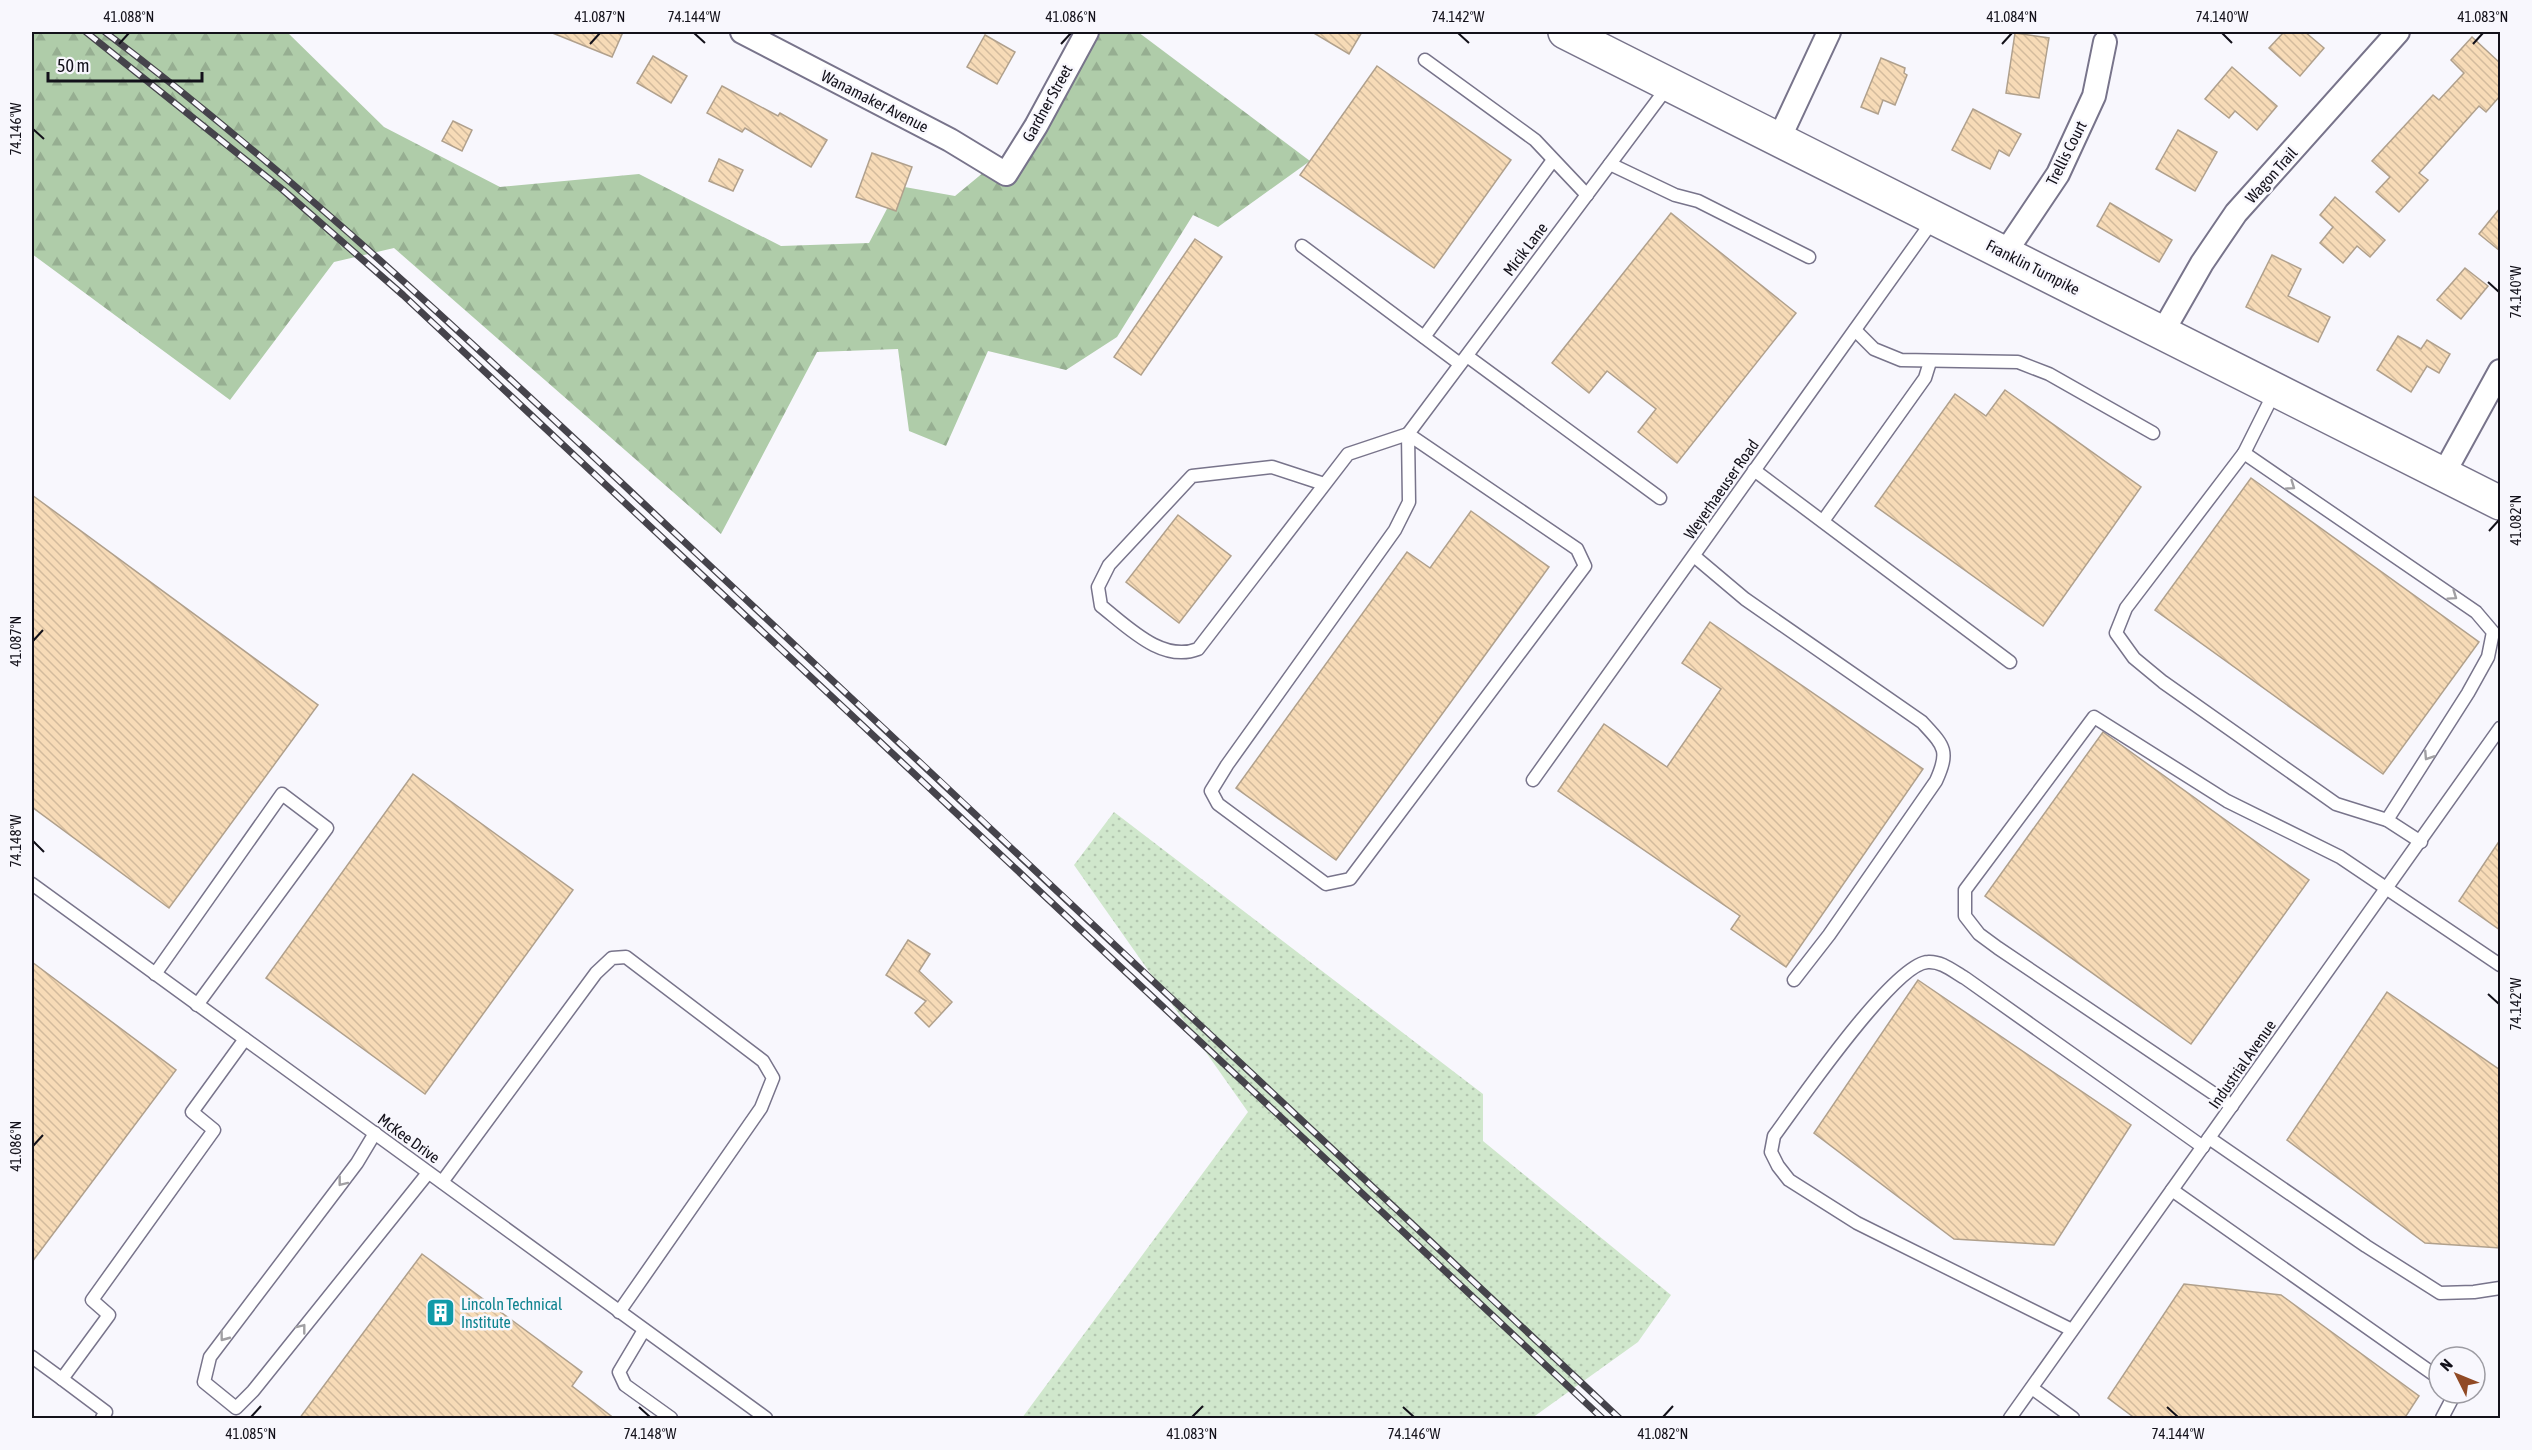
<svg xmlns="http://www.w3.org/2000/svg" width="2532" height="1450" font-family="'Asap Condensed',sans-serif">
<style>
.grass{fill:url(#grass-dots)}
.forest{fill:url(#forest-firs)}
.building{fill:url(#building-back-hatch);stroke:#b0a08c;stroke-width:1.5}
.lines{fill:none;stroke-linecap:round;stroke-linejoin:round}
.service-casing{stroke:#78748b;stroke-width:15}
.minor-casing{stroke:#78748b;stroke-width:26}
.primary-casing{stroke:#78748b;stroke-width:36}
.service{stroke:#fff;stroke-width:12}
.minor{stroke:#fff;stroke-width:22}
.primary{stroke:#fff;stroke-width:33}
.rail-casing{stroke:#45434b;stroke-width:7}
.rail{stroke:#f8f7fd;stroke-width:4.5;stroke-dasharray:14;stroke-linecap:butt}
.oneway{stroke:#a1a0a3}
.ticks{fill:none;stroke:#13111a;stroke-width:2}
.labels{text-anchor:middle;stroke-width:5;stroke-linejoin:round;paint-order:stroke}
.street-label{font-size:16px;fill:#13111a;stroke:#f8f7fd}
.culture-label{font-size:16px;fill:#0d838f;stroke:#f8f7fd;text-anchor:start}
.neatline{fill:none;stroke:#13111a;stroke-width:2}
.ticks-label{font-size:15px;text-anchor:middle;fill:#13111a}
</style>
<defs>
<pattern id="grass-dots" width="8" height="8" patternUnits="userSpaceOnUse" patternTransform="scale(1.5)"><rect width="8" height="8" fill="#d0e7cc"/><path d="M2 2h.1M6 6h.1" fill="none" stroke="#b2c5af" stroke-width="1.8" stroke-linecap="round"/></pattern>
<pattern id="forest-firs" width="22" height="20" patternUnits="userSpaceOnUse" patternTransform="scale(1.5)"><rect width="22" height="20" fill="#afcca9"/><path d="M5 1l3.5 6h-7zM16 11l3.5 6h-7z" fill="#96ae91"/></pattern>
<pattern id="building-back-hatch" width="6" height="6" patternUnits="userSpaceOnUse" patternTransform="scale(1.5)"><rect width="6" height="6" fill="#f7dbb7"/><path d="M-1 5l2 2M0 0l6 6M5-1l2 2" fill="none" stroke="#d3bb9d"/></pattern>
</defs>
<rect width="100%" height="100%" fill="#f8f7fd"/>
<polygon class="grass" points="1114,812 1483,1094 1483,1141 1671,1295 1638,1342 1532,1418 1022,1418 1248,1112 1074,865"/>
<polygon class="forest" points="32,32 287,32 384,127 500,187 639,174 781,246 869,243 899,186 955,196 1013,148 1081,32 1138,32 1310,161 1218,227 1193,215 1117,337 1066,370 988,351 946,446 909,431 898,349 817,352 721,534 394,248 334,262 230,400 32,254"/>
<g class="building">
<polygon points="550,32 623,32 612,57"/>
<polygon points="1312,32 1362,32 1349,54"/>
<polygon points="2284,32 2305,32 2324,48 2300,76 2269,48"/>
<polygon points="2015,33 2049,38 2039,98 2006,93"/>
<polygon points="985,35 1015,52 997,84 967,67"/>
<polygon points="2472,37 2500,63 2500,96 2486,112 2479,106 2419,173 2428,180 2399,212 2376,192 2390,177 2372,161 2433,95 2439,100 2464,73 2451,60"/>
<polygon points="653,56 687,76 671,103 637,83"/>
<polygon points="1881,58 1905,68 1904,73 1907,75 1895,105 1883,100 1878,114 1861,107"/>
<polygon points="1377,66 1511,160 1434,268 1300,175"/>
<polygon points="2232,67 2277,106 2257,130 2235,111 2229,118 2205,99"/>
<polygon points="722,86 778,116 780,113 827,140 811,167 745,128 742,132 707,113"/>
<polygon points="1973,109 2021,134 2009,156 1999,150 1990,169 1952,150"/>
<polygon points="453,121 472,130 462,151 442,141"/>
<polygon points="2178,130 2217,152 2195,191 2156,169"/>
<polygon points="872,153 912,167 896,211 856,197"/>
<polygon points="719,159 743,170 733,191 709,181"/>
<polygon points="2335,197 2385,240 2370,257 2357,246 2343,263 2320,243 2333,227 2320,215"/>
<polygon points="2110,203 2172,240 2159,262 2097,226"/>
<polygon points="2500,208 2500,251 2479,234"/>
<polygon points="1671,213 1796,313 1677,463 1638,432 1656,409 1607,371 1589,393 1552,363"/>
<polygon points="1195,239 1222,257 1141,375 1114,357"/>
<polygon points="2272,255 2301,269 2288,296 2330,317 2318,342 2246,307"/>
<polygon points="2465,268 2488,286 2461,319 2437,300"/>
<polygon points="2398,336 2421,349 2427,340 2450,354 2439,373 2427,366 2411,392 2377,370"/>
<polygon points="2005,390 2141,487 2043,626 1875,506 1955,394 1986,416"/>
<polygon points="2251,478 2479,642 2383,774 2155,610"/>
<polygon points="32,495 318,705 169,908 32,807"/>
<polygon points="1471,511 1549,567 1336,860 1236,788 1407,552 1430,568"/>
<polygon points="1178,515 1231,556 1179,623 1126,582"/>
<polygon points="1710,622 1923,769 1786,967 1731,929 1740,916 1558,791 1604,724 1667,767 1721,689 1682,663"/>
<polygon points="2103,732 2309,880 2191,1044 1985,896"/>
<polygon points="413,774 573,890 425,1094 266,978"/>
<polygon points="2500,840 2500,930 2459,901"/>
<polygon points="908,940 930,954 919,971 952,1002 929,1027 915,1013 926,1001 886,975"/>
<polygon points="32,962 176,1070 32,1262"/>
<polygon points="1918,980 2131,1125 2054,1245 1954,1239 1814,1133"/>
<polygon points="2387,992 2500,1070 2500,1248 2425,1243 2287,1140"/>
<polygon points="422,1254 582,1372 572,1386 615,1419 299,1419"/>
<polygon points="2184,1284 2281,1295 2419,1396 2404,1419 2136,1419 2108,1398"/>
</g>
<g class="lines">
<defs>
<g id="service">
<polyline points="1425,60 1535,140 1587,195"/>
<polyline points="1610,164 1675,195 1698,201 1809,257"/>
<polyline points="1302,246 1460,364"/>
<polyline points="1855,330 1874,349 1901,360 2018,362 2049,374 2153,433"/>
<polyline points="1424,337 1553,160"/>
<polyline points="1467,356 1660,498"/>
<polyline points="2275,391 2244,453 2126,608 2116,633 2134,658 2163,682 2336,804 2387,820 2421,842"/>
<polygon points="1408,434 1577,549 1585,566 1350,879 1326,884 1218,804 1211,791 1227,765 1395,530 1409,502"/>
<polyline points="1408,434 1669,85"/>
<polyline points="2244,453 2476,612 2493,632 2488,657 2468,693 2387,820"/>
<polyline points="1754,470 2010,662"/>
<path d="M1324 484 1272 467 1192 476 1109 565 1098 587 1101 606C1128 627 1162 663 1198 649L1348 454 1408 434"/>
<polyline points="1823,521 1925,378 1930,362"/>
<path d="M1694 556 1745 599 1922 722C1944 746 1950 750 1936 781L1829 935 1794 980"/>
<polyline points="1533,780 1934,219"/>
<polyline points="32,884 766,1418"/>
<polyline points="155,974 282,794 327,828 197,1005"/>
<polyline points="2232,1106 1998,948 1979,934 1965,916 1965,890 2094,717 2227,801 2340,857 2500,965"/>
<polyline points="375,1133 357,1163 210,1357 204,1382 236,1408 253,1391 428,1173"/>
<polyline points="2209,1138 2366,1246 2440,1293 2474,1292 2500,1288"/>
<polyline points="442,1182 596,973 612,958 626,957 763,1061 773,1078 761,1108 619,1312"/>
<polyline points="2172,1190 2439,1378"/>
<polyline points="644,1330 619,1372 625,1385 671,1418"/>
<path d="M2072 1330 1857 1223 1789 1180 1778 1166 1771 1152 1774 1136C1797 1105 1894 963 1928 962 1942 961 1954 972 1965 978L2203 1147"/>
<polyline points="32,1357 62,1379 109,1315 92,1300 214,1130 192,1112 245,1039"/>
<polyline points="62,1379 106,1412 102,1418"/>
<polyline points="2032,1388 2073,1418"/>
<polyline points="2010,1418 2500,728"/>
<polyline points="2442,1418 2452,1399 2450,1393"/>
</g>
<g id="minor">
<polyline points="742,32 950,140 1006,174 1036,126 1087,32"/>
<polyline points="1779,139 1829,32"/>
<polyline points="2005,253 2058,174 2094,96 2105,42"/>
<polyline points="2162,333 2202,263 2236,213 2398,32"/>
<polyline points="2444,473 2500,371"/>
</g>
<polyline id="primary" points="1565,32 2500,503"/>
</defs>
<use href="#service" class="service-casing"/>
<use href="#minor" class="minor-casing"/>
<use href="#primary" class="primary-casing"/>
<use href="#service" class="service"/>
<use href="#minor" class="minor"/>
<use href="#primary" class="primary"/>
<defs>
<g id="rail">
<polyline points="86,32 283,190 403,295 1602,1418"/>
<path d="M105 32C329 202 532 400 738 592 1033 867 1325 1143 1619 1418"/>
</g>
</defs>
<use href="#rail" class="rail-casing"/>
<use href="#rail" class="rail"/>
</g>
<defs><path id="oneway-chevron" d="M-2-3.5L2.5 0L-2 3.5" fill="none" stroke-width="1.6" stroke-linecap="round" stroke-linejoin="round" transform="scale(1.5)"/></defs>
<g class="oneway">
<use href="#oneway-chevron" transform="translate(2291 486) rotate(35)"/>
<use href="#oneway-chevron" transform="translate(2453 596) rotate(35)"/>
<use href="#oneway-chevron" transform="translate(2428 756) rotate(123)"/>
<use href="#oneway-chevron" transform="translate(342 1182) rotate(128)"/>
<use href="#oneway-chevron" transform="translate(302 1328) rotate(-52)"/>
<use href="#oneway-chevron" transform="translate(224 1337) rotate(127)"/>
</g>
<path class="ticks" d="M694 33 705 43M1458 33 1469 43M2222 33 2232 43M119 44 129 33M590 44 600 33M1061 44 1071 33M2002 44 2012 33M2473 44 2483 33M33 129 44 139M2488 282 2499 292M2489 531 2499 520M33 641 43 630M33 841 44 852M2488 994 2499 1004M33 1146 43 1135M639 1407 650 1417M1403 1407 1414 1417M2167 1407 2178 1417M251 1417 261 1406M1192 1417 1203 1406M1663 1417 1673 1406"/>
<defs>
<symbol id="building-square" viewBox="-11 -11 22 22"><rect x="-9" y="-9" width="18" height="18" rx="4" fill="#0f9aa8" stroke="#f8f7fd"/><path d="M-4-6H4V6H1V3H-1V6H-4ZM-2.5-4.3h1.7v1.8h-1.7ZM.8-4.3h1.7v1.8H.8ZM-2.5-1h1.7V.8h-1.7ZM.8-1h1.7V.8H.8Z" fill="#fff"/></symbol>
</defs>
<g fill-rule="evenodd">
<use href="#building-square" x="424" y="1296" width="33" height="33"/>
</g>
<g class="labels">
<g class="street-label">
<text transform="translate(875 101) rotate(27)" y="6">Wanamaker Avenue</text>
<text transform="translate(1047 103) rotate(-61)" y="6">Gardner Street</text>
<text transform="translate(2066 153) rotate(-63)" y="6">Trellis Court</text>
<text transform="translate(2271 175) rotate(-48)" y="6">Wagon Trail</text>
<text transform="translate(1525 249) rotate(-53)" y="6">Micik Lane</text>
<text transform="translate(2033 267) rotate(27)" y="6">Franklin Turnpike</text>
<text transform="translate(1721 489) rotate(-55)" y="6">Weyerhaeuser Road</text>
<text transform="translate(2242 1064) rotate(-55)" y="6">Industrial Avenue</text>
<text transform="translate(409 1138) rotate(36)" y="6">McKee Drive</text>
</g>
<g class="culture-label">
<text x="461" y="1310">Lincoln Technical<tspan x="461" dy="18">Institute</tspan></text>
</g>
</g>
<rect width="2532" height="1450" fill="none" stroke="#f8f7fd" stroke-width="66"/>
<g transform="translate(2457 1375) rotate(313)"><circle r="28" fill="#f8f7fd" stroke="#9c9ba2" stroke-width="1.5"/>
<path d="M0-4.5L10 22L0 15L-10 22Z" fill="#914a25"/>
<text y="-9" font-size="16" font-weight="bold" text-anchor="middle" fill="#13111a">N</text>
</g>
<path d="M48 72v9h154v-9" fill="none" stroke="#13111a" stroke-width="3"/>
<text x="57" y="72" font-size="18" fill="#13111a" stroke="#f8f7fd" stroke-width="4.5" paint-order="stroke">50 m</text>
<rect x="33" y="33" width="2466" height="1384" class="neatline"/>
<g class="ticks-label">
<text x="129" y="22">41.088°N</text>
<text x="600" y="22">41.087°N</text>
<text x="694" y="22">74.144°W</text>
<text x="1071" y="22">41.086°N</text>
<text x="1458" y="22">74.142°W</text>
<text x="2012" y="22">41.084°N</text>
<text x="2222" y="22">74.140°W</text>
<text x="2483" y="22">41.083°N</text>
<text transform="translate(16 129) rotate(-90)" y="5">74.146°W</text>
<text transform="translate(2516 292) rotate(-90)" y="5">74.140°W</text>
<text transform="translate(2516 520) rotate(-90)" y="5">41.082°N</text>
<text transform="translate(16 641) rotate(-90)" y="5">41.087°N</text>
<text transform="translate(16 841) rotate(-90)" y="5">74.148°W</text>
<text transform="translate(2516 1004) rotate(-90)" y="5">74.142°W</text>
<text transform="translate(16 1146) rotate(-90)" y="5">41.086°N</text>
<text x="251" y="1439">41.085°N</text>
<text x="650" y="1439">74.148°W</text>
<text x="1192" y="1439">41.083°N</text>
<text x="1414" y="1439">74.146°W</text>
<text x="1663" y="1439">41.082°N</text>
<text x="2178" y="1439">74.144°W</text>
</g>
</svg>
